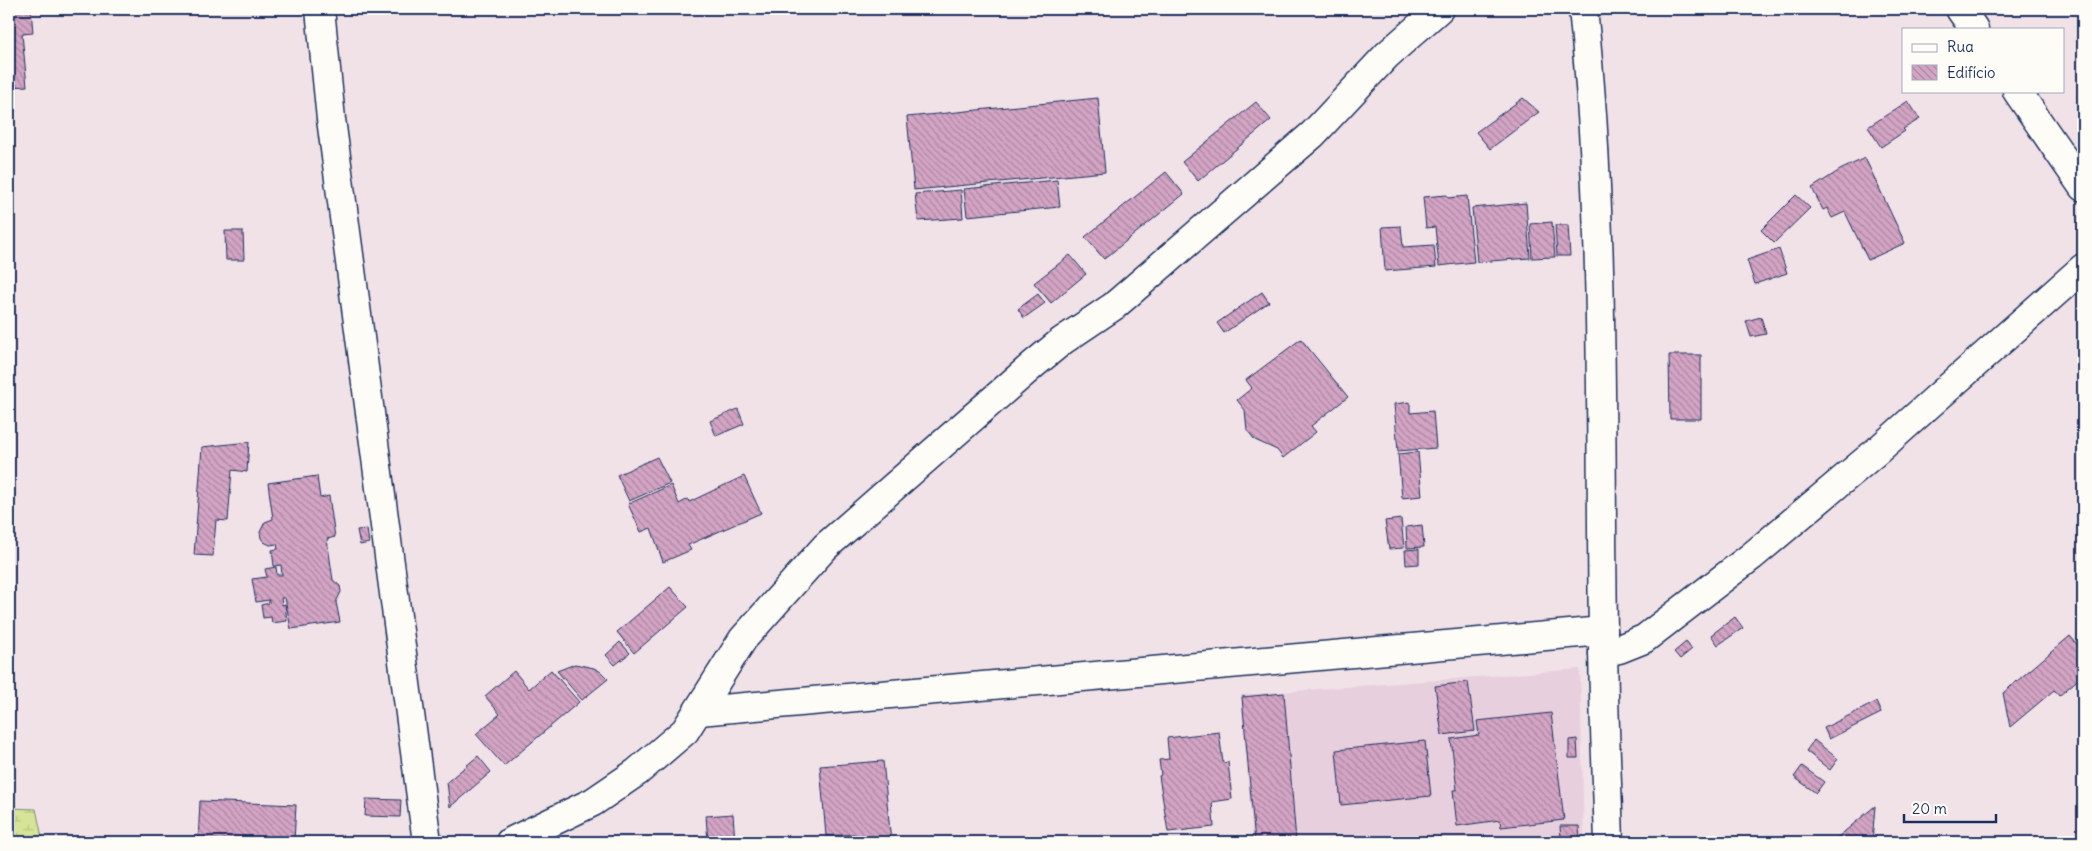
<svg xmlns="http://www.w3.org/2000/svg" width="2092" height="851" font-family="Delius,sans-serif">
<style>
.built{fill:#e8cfdd}
.wetland{fill:url(#wetland-marsh);stroke:#788a7a}
.building{fill:url(#building-back-hatch);stroke:#1b2f5e}
.lines{fill:none;stroke-linecap:round;stroke-linejoin:round}
.minor-casing{stroke:#1b2f5e;stroke-width:31}
.minor{stroke:#fdfcf7;stroke-width:28}
</style>
<defs>
<pattern id="wetland-marsh" width="20" height="14" patternUnits="userSpaceOnUse" patternTransform="scale(1.25)"><rect width="20" height="14" fill="#d6e497"/><path d="M1 5h8M5 5V1M11 12h8M15 12V8" fill="none" stroke="#b7c485"/></pattern>
<pattern id="building-back-hatch" width="6" height="6" patternUnits="userSpaceOnUse" patternTransform="scale(1.25)"><rect width="6" height="6" fill="#d4a4c4"/><path d="M-1 5l2 2M0 0l6 6M5-1l2 2" fill="none" stroke="#ab86a2"/></pattern>
</defs>
<rect width="100%" height="100%" fill="#f1e2e8"/>
<filter id="ink" filterUnits="userSpaceOnUse"><feTurbulence type="fractalNoise" baseFrequency=".02" numOctaves="2"/><feDisplacementMap in="SourceGraphic" scale="10" xChannelSelector="R" yChannelSelector="G"/><feConvolveMatrix kernelMatrix="1 2 1 2 8 2 1 2 1" color-interpolation-filters="sRGB"/></filter>
<g filter="url(#ink)">
<polygon class="built" points="1580,669 1584,842 1253,842 1241,695"/>
<polygon class="wetland" points="9,808 36,809 43,842 9,842"/>
<g class="building">
<polygon points="9,9 31,9 33,33 22,34 27,86 12,87 14,108 9,108"/>
<polygon points="1098,98 1105,172 914,190 907,117"/>
<polygon points="1523,98 1539,112 1490,149 1476,132"/>
<polygon points="1908,101 1920,119 1903,129 1905,131 1881,147 1868,127"/>
<polygon points="1256,102 1271,120 1198,181 1182,162"/>
<polygon points="1865,158 1905,243 1868,260 1845,212 1832,218 1827,208 1823,210 1812,188 1840,170"/>
<polygon points="1166,172 1184,194 1104,259 1085,237"/>
<polygon points="1057,180 1060,207 967,216 964,189"/>
<polygon points="961,190 963,218 918,221 915,194"/>
<polygon points="1447,195 1448,198 1467,196 1474,262 1439,266 1435,227 1426,228 1423,197"/>
<polygon points="1796,195 1810,208 1774,243 1761,230"/>
<polygon points="1526,203 1530,258 1477,262 1472,208"/>
<polygon points="1552,222 1555,257 1532,258 1530,224"/>
<polygon points="1555,225 1568,225 1570,256 1557,256"/>
<polygon points="1401,226 1403,247 1434,245 1436,267 1385,271 1382,227"/>
<polygon points="225,231 243,231 244,260 226,260"/>
<polygon points="1779,249 1787,273 1755,284 1747,260"/>
<polygon points="1070,255 1086,274 1051,303 1034,283"/>
<polygon points="1262,292 1269,302 1224,333 1217,323"/>
<polygon points="1038,294 1045,303 1024,318 1018,309"/>
<polygon points="1761,317 1766,334 1751,337 1746,321"/>
<polygon points="1301,339 1348,397 1311,426 1316,432 1283,458 1277,450 1255,440 1247,430 1245,410 1237,400 1252,388 1246,380"/>
<polygon points="1669,355 1701,355 1701,419 1670,419"/>
<polygon points="1410,402 1410,413 1433,411 1436,448 1398,451 1394,404"/>
<polygon points="738,409 744,424 716,436 710,421"/>
<polygon points="249,442 247,472 232,470 228,521 216,520 213,556 194,555 202,447"/>
<polygon points="1418,452 1422,496 1402,498 1398,454"/>
<polygon points="657,457 670,483 629,501 617,475"/>
<polygon points="317,476 320,498 329,496 335,537 327,539 333,580 340,586 341,592 336,602 340,622 291,629 285,598 281,598 282,605 285,604 287,621 272,623 271,617 263,618 261,605 269,603 269,600 256,602 252,579 267,577 265,569 276,567 277,575 282,575 281,565 274,566 272,550 278,549 277,544 270,545 264,542 261,538 260,532 265,522 273,519 268,483"/>
<polygon points="744,476 761,513 688,545 691,550 663,562 651,528 641,532 628,504 671,485 679,504 688,499 689,502"/>
<polygon points="1401,519 1404,548 1389,549 1385,521"/>
<polygon points="1422,525 1424,547 1407,548 1406,527"/>
<polygon points="367,529 369,543 360,545 357,530"/>
<polygon points="1419,549 1419,564 1406,565 1405,550"/>
<polygon points="670,587 688,607 634,653 617,632"/>
<polygon points="1735,617 1743,628 1718,645 1711,635"/>
<polygon points="2070,636 2083,651 2083,675 2059,696 2054,690 2010,727 2003,693"/>
<polygon points="620,642 630,653 615,665 606,655"/>
<polygon points="1686,642 1692,649 1680,659 1674,652"/>
<polygon points="575,664 594,668 601,672 608,679 582,700 557,671"/>
<polygon points="551,670 579,702 504,766 476,734 500,714 485,696 514,671 529,689"/>
<polygon points="1468,682 1475,731 1442,735 1435,686"/>
<polygon points="1284,693 1296,841 1255,842 1242,697"/>
<polygon points="1876,702 1881,713 1829,739 1824,728"/>
<polygon points="1551,713 1564,820 1501,827 1500,820 1457,826 1453,790 1457,790 1451,739 1479,735 1477,721"/>
<polygon points="1219,732 1223,763 1228,762 1232,799 1212,802 1214,827 1168,832 1159,776 1161,775 1159,760 1169,759 1167,738"/>
<polygon points="1577,739 1578,758 1569,758 1569,740"/>
<polygon points="1814,740 1838,759 1830,770 1806,751"/>
<polygon points="1425,741 1431,796 1341,805 1336,750"/>
<polygon points="478,756 491,772 450,807 447,782"/>
<polygon points="883,761 891,842 854,842 854,834 826,836 820,766"/>
<polygon points="1802,766 1824,782 1816,793 1794,777"/>
<polygon points="366,799 401,800 400,817 365,816"/>
<polygon points="200,801 296,805 294,842 198,842"/>
<polygon points="1875,806 1872,842 1832,842"/>
<polygon points="733,814 735,842 708,842 706,816"/>
<polygon points="1560,826 1579,826 1580,842 1551,842 1550,839 1561,839"/>
<polygon points="1549,839 1549,842 1509,842"/>
</g>
<g class="lines">
<defs>
<g id="minor">
<polyline points="320,9 331,119 427,842"/>
<path d="M1583 9C1605 216 1600 425 1603 633 1603 703 1607 772 1609 842"/>
<polyline points="1960,9 1974,29"/>
<polyline points="2017,91 2083,187"/>
<polyline points="1603,653 1619,649 1644,639 1752,556 1877,451 2083,268"/>
<polyline points="699,711 1603,631"/>
<polyline points="510,842 593,802 637,772 685,731 743,639 825,547 1034,364 1062,341 1114,306 1313,134 1387,55 1439,9"/>
</g>
</defs>
<use href="#minor" class="minor-casing"/>
<use href="#minor" class="minor"/>
</g>
</g>
<rect width="2092" height="851" fill="none" stroke="#fdfcf7" stroke-width="30"/>
<rect x="15" y="15" width="2062" height="821" fill="none" stroke="#1b2f5e" stroke-width="2" filter="url(#ink)"/>
<rect x="1902" y="28" width="162" height="65" fill="#fdfcf7" stroke="#a3aaba"/>
<rect x="1912" y="44" width="25" height="8" fill="#fdfcf7" stroke="#a3aaba"/>
<text x="1947" y="52" font-size="15" fill="#1b2f5e">Rua</text>
<rect x="1912" y="65" width="25" height="15" fill="url(#building-back-hatch)" stroke="#a3aaba"/>
<text x="1947" y="78" font-size="15" fill="#1b2f5e">Edifício</text>
<path d="M1904 814v8h92v-8" fill="none" stroke="#1b2f5e" stroke-width="2.5"/>
<text x="1912" y="814" font-size="15" fill="#1b2f5e" stroke="#fdfcf7" stroke-width="4" paint-order="stroke">20 m</text>
</svg>
